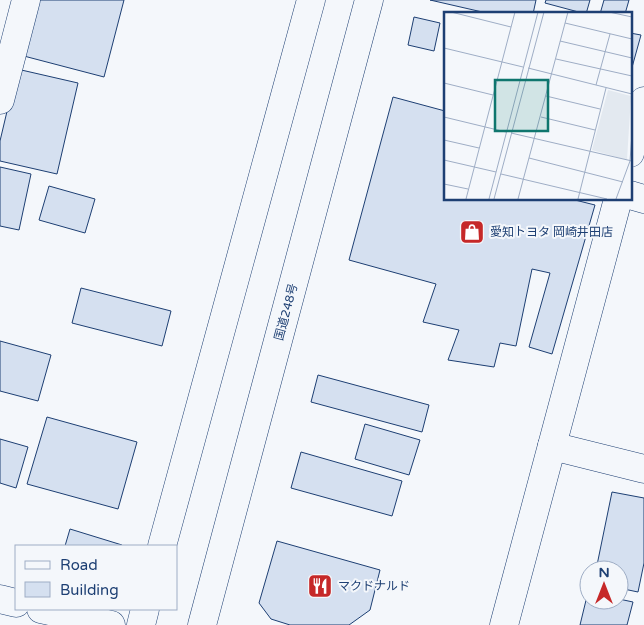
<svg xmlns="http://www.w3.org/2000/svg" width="644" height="625" font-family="'Varela Round','Noto Sans JP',sans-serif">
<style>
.building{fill:#d5e0f0;stroke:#1d3f73}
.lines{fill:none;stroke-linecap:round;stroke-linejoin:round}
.minor-casing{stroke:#1d3f73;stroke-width:29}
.tertiary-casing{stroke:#1d3f73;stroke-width:29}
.trunk-casing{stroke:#1d3f73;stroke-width:29}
.minor{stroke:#f4f7fb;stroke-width:28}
.tertiary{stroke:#f4f7fb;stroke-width:28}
.trunk{stroke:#f4f7fb;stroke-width:28}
.labels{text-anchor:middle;stroke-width:4;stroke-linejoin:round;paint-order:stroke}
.poi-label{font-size:12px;fill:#1d3f73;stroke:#f4f7fb;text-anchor:start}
.street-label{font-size:12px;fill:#1d3f73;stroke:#f4f7fb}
.inset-road{fill:none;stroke:#9eadc5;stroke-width:1}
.view{fill:#0f766e;fill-opacity:0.15;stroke:#0f766e;stroke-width:2.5}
.inset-edge{fill:none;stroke:#1d3f73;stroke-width:2.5}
</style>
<rect width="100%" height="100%" fill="#f4f7fb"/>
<g class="building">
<polygon points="34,0 124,0 104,77 20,55"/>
<polygon points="430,0 536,0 533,14 491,14"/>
<polygon points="546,0 590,0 586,14 545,3"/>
<polygon points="604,0 629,0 625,14 600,14"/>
<polygon points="414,17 440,23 434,51 408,45"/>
<polygon points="630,33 641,35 631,71 630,71"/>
<polygon points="17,69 78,83 57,174 0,161 0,141"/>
<polygon points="393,97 445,111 445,199 571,199 595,205 552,354 529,347 550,273 532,269 516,346 500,343 494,367 448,360 459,330 423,322 436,284 349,260"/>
<polygon points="0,167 31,174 19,230 0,226"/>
<polygon points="49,186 95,199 85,233 39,220"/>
<polygon points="81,288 171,311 162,346 72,323"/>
<polygon points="0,341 51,355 38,401 0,391"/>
<polygon points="318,375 429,405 422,432 311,402"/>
<polygon points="47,417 137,442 118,509 27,484"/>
<polygon points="365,424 420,440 409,475 355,459"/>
<polygon points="0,439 28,447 16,488 0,483"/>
<polygon points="301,452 402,481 392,516 291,488"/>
<polygon points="612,492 644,498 644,563 638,592 619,588 619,570 596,570"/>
<polygon points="70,529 122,545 122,546 65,546"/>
<polygon points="277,541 380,570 370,610 349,625 290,625 271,619 259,603"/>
<polygon points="588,592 589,600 619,599 633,602 627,625 580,625"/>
</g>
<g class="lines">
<defs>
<g id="minor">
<polyline points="0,100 26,0"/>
<polyline points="630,195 644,199"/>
<polyline points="552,446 644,469"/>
<polyline points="0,599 16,603"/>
<polyline points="41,609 111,625"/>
</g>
<g id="tertiary">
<polyline points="630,153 644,101"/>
<polyline points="504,625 618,199"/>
</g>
<g id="trunk">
<polyline points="162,546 311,0"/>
<polyline points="141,625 145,609"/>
<polyline points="202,625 369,0"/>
</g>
</defs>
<use href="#minor" class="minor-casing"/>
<use href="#tertiary" class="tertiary-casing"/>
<use href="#trunk" class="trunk-casing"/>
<use href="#minor" class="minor"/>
<use href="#tertiary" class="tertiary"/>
<use href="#trunk" class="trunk"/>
</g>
<defs>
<symbol id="shop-square" viewBox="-11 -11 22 22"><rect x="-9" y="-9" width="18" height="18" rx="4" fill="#c62828" stroke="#f4f7fb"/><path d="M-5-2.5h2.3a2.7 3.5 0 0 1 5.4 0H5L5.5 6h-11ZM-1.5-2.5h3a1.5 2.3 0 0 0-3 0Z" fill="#fff"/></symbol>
<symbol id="restaurant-square" viewBox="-11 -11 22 22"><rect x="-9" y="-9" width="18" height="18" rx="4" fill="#c62828" stroke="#f4f7fb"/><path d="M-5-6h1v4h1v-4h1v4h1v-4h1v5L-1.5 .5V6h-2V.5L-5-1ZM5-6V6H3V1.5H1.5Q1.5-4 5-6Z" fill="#fff"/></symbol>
</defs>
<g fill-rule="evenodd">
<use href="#shop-square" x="458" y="218" width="28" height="28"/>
<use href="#restaurant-square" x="306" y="572" width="28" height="28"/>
</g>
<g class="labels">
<g class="poi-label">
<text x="490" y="236">愛知トヨタ 岡崎井田店</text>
<text x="338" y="590">マクドナルド</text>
</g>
<g class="street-label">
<text transform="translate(286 312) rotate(-75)" y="4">国道248号</text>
</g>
</g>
<g transform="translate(444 12)">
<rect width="188" height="188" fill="#f4f7fb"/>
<path d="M164 78 187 84 183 148 148 138Z" fill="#e3e9f0"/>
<path class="inset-road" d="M7 0 67 15M165 0 188 5M121 11 188 27M116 29 188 46M0 36 79 55M112 47 188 64M84 56 188 82M0 71 49 83M152 73 166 22M102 84 156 97M0 105 62 120M97 105 151 118M67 121 188 149M0 128 35 136M85 146 179 170M0 148 52 160M57 162 163 187M0 172 24 177M22 187 71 0M45 187 94 0M50 187 100 0M74 187 124 0M134 187 162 76M172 187 186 149 188 122"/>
<path class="view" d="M51 68H104V119H51Z"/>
<rect width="188" height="188" class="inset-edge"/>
</g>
<rect x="15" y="545" width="162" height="65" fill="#f4f7fb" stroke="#9eadc5"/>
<rect x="25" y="561" width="25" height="8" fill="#f4f7fb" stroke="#9eadc5"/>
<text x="60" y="570" font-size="15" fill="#1d3f73">Road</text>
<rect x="25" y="582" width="25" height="15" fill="#d5e0f0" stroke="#9eadc5"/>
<text x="60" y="595" font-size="15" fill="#1d3f73">Building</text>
<g transform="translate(604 585)"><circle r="24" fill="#f4f7fb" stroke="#9eadc5"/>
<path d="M0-4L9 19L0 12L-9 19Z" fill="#c62828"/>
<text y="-8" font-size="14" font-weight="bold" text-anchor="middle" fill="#1d3f73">N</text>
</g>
</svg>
